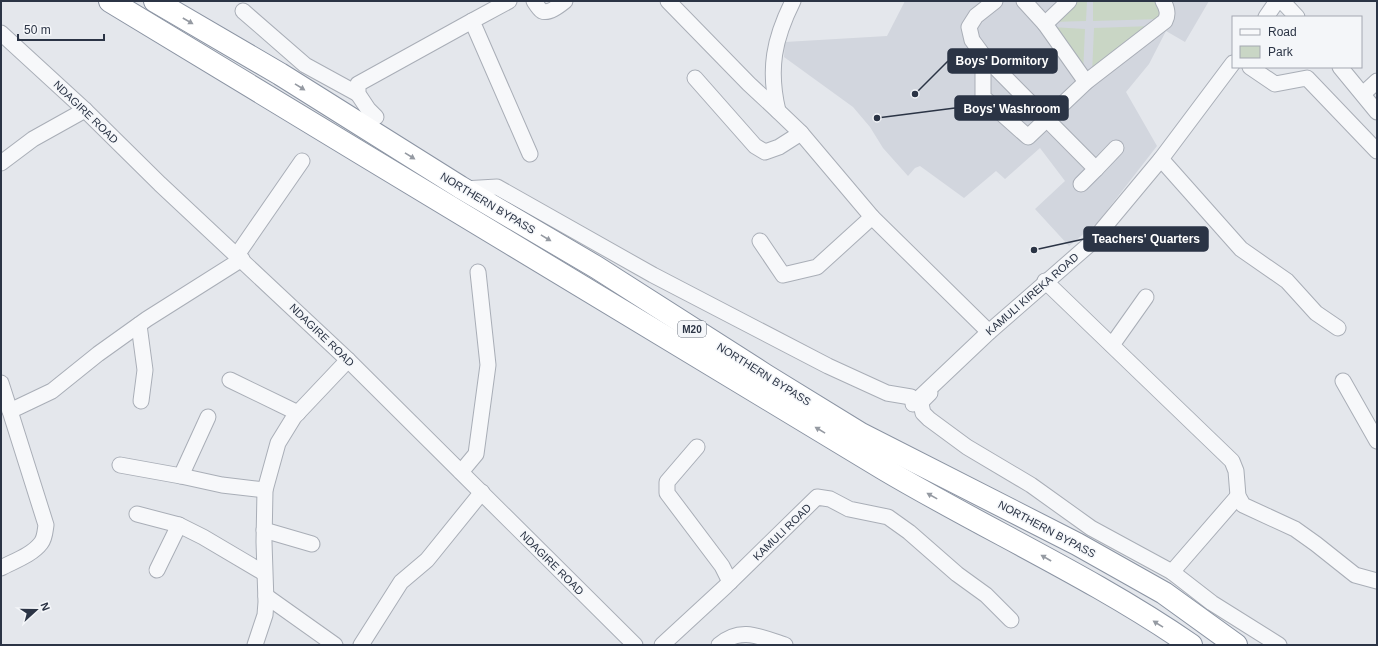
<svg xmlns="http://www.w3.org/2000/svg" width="1378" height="646" font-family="Helvetica,sans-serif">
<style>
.built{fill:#d2d6de}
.green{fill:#c9d6c5}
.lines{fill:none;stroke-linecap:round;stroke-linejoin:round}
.minor-casing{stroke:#a9aeb7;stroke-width:17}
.highway-casing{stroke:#8b94a3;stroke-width:24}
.minor{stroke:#f7f8fa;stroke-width:15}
.highway{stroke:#fff;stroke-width:22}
.oneway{fill:#959aa2}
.labels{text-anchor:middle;stroke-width:3;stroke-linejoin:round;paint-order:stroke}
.shield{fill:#f4f6f9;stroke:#676e7b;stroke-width:1}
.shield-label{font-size:10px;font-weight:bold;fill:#2b3445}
.street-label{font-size:11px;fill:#2b3445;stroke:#f4f6f9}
.leader{fill:none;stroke:#2b3445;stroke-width:1.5}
.callout-dot{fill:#2b3445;stroke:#f4f6f9;stroke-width:1.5}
.callout{fill:#2b3445;stroke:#2b3445;stroke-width:1.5}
.callout-label{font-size:12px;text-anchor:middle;font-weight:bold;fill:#fff}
</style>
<rect width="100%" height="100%" fill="#e4e7ec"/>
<polygon class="built" points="905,1 1209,1 1185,42 1166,31 1149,64 1126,92 1157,146 1098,222 1069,246 1035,209 1065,181 1040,148 1005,179 996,171 964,198 920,166 915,168 908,176 883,148 870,127 853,107 784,57 785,42 887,36"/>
<g class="green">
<polygon points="1074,1 1087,1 1086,21 1051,22"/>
<polygon points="1093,1 1158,1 1161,19 1093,21"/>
<polygon points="1152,26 1092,74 1094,28"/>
<polygon points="1051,27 1085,29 1083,74"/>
</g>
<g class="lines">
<defs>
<g id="minor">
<polyline points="509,1 472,21 530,154"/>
<path d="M534 1C536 4 539 9 542 11 549 14 560 5 565 1"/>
<polyline points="668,1 749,84 778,111 801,133 872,217 989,332"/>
<path d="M995 1 976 16 969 27 972 40 983 55V97L1028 137 1086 82 1165 21C1169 14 1167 8 1163 1"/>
<polyline points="1024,1 1045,24"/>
<polyline points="1069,1 1045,24 1086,82"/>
<polyline points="1282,1 1297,17"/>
<polyline points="243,11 305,65 358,94"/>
<polyline points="1266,17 1277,1"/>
<polyline points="1,33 85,110 160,184 348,360 635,645"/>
<polyline points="983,55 1096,169 1081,184"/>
<polyline points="1250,67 1275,84 1307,78 1377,151"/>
<polyline points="1340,67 1377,112"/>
<polyline points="695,78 755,146 765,152 779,147 801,133"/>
<polyline points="1363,94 1377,81"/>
<path d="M778 111C768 69 774 39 793 1"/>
<polyline points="376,117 368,109 358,94 358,84 472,21"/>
<polyline points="1161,159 1241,249 1287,281 1316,313 1338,328"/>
<polyline points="1,163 33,139 85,110"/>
<polyline points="1096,169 1116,148"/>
<polyline points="463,189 497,187 653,275 828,366 887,393 911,397 915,401"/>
<polyline points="760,241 783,275 817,267 872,217"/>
<polyline points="237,255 302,161"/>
<polyline points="1045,281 1232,461 1236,471 1238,496 1243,505 1295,529 1316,544 1355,575 1377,581"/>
<polyline points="139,325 145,370 141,401"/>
<polyline points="1112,345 1146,297"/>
<polyline points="230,380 298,413"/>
<polyline points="1343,381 1377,441"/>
<polyline points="1,383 10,411"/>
<polyline points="930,393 923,400 921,404 923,413 929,419 967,447 1031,485 1091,528 1172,572"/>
<polyline points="913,404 989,332 1091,243 1161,159 1233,63"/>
<polyline points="697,447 667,482 667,493 722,566 730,582"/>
<polyline points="120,465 181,476 222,485 265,490"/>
<polyline points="461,472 476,454 488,365 478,272"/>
<polyline points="181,476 208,417"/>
<polyline points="1238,496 1172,572 1212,603 1279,645"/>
<polyline points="137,514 179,525 203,537 264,573"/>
<polyline points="264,530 312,544"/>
<path d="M1 568C14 561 32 555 41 543 45 538 45 531 46 525L10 411 52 391 98 354 147 319 242 259"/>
<polyline points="157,570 179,525"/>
<polyline points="266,596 335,645"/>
<polyline points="255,645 265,615 266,602 264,542 265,490 278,443 294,417 348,360"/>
<polyline points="361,645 401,582 427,560 482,492"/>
<polyline points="662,645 726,586 817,497 830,499 849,509 888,517 909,532 957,574 986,595 1011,620"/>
<path d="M719 645C741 626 760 637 785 645"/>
</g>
<g id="highway">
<path d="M110 1C368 157 625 314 884 469 985 529 1094 578 1191 645"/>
<polyline points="155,1 280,74 460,187 596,267 765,375 861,434 1077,544 1164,593 1236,645"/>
</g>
</defs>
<use href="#minor" class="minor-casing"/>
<use href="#highway" class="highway-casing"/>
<use href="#minor" class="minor"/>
<use href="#highway" class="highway"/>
</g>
<defs><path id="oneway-solid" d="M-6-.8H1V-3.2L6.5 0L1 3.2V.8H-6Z"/></defs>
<g class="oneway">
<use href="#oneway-solid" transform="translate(188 21) rotate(30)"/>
<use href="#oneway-solid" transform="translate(300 87) rotate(32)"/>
<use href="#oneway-solid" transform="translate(410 156) rotate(32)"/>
<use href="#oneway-solid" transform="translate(546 238) rotate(31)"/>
<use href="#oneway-solid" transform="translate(820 430) rotate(-149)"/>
<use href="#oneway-solid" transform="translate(932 496) rotate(-151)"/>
<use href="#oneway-solid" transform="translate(1046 558) rotate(-150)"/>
<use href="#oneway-solid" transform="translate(1158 624) rotate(-148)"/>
</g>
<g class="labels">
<rect class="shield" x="678" y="321" width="28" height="16" rx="3"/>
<g class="shield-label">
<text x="692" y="333">M20</text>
</g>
<g class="street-label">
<text transform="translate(86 112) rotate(44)" y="4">NDAGIRE ROAD</text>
<text transform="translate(488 203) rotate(31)" y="4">NORTHERN BYPASS</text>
<text transform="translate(1032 294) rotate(-41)" y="4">KAMULI KIREKA ROAD</text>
<text transform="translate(322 335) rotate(44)" y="4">NDAGIRE ROAD</text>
<text transform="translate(764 374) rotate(32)" y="4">NORTHERN BYPASS</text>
<text transform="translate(1047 529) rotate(28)" y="4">NORTHERN BYPASS</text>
<text transform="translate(782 532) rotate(-44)" y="4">KAMULI ROAD</text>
<text transform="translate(552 563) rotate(45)" y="4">NDAGIRE ROAD</text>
</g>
</g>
<path class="leader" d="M915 94L948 61M877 118L955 108M1034 250L1084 239"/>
<g class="callout-dot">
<circle cx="915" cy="94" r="4"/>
<circle cx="877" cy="118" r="4"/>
<circle cx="1034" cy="250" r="4"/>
</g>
<g class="callout">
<rect x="948" y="49" width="109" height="24" rx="4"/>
<rect x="955" y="96" width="113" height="24" rx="4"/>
<rect x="1084" y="227" width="124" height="24" rx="4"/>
</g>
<g class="callout-label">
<text x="1002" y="65">Boys' Dormitory</text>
<text x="1012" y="113">Boys' Washroom</text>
<text x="1146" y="243">Teachers' Quarters</text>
</g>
<rect width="1378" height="646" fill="none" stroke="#2b3445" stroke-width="4"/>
<rect x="1232" y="16" width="130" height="52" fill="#f4f6f9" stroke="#a4a8b1"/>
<rect x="1240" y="29" width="20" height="6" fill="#f7f8fa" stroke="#a4a8b1"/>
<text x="1268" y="36" font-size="12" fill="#2b3445">Road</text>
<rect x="1240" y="46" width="20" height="12" fill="#c9d6c5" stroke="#a4a8b1"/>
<text x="1268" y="56" font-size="12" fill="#2b3445">Park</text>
<g transform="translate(36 610) rotate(69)" stroke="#f4f6f9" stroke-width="3" paint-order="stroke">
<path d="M0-3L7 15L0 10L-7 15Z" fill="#2b3445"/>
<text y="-6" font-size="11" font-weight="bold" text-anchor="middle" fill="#2b3445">N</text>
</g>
<path d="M18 34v6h86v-6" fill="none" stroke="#2b3445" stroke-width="2"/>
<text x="24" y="34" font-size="12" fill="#2b3445" stroke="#f4f6f9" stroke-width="3" paint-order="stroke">50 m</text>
</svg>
